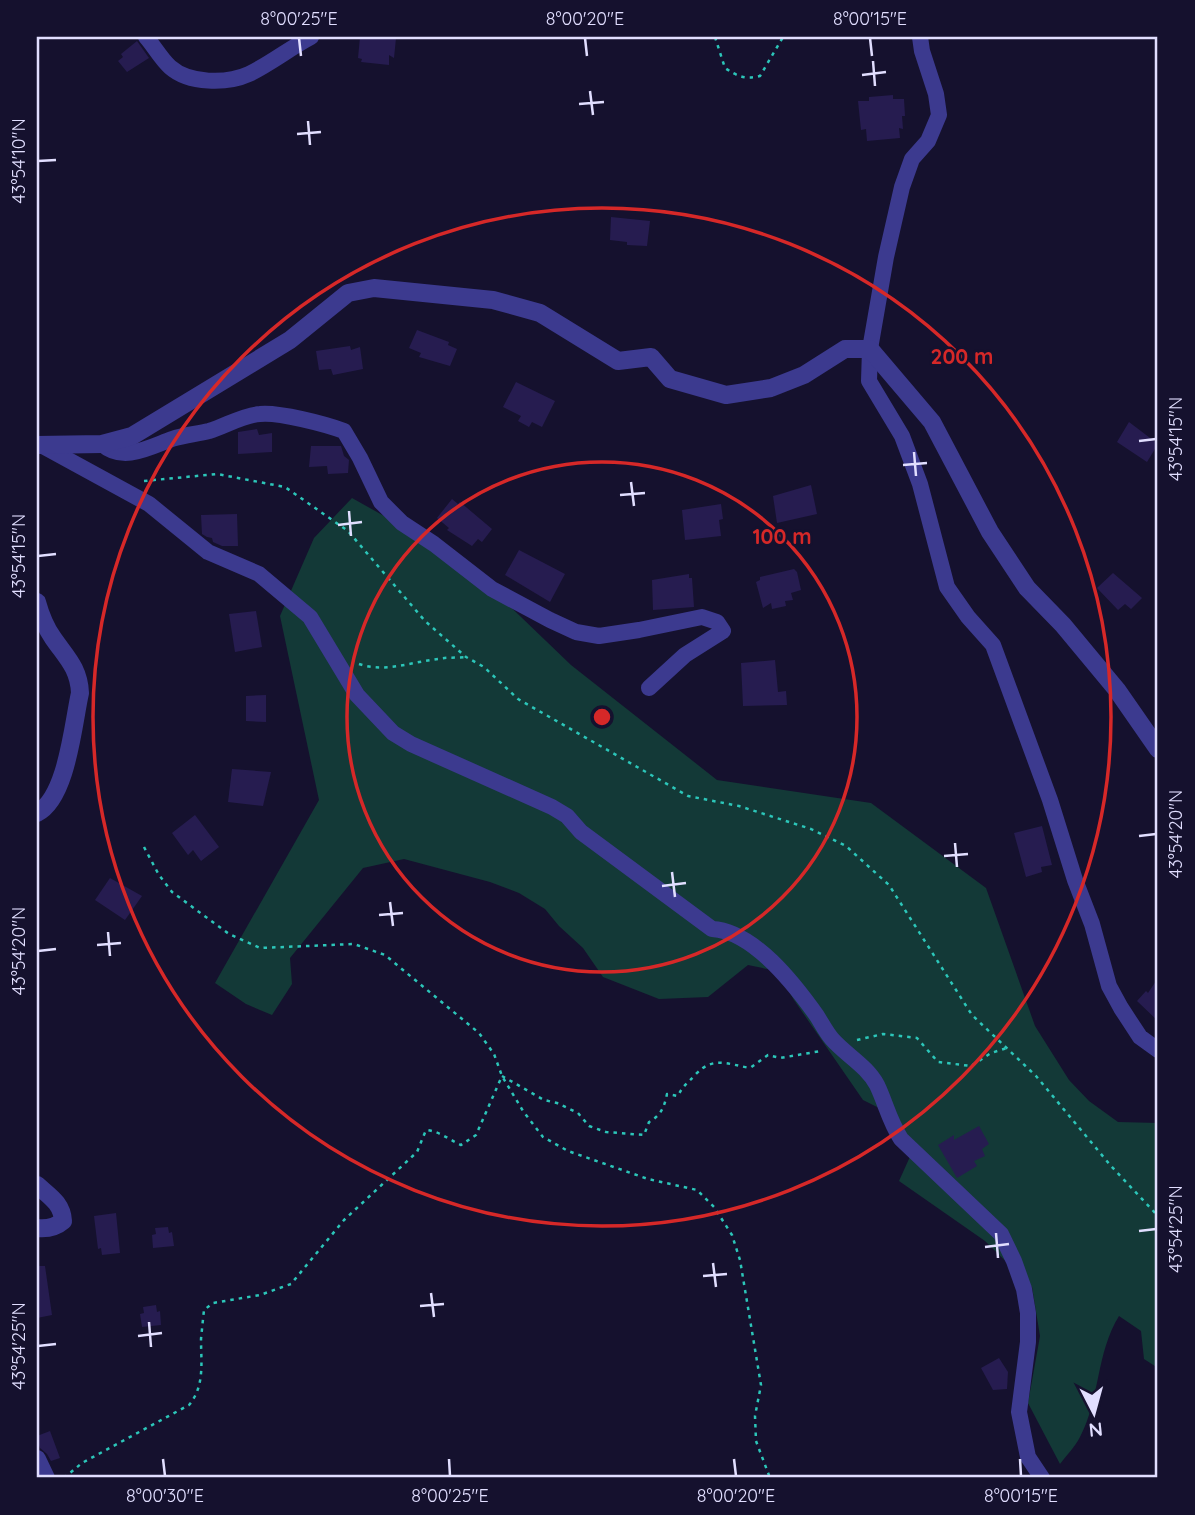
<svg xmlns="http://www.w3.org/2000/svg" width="1195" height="1515" font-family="Quicksand,sans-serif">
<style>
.green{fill:#133937}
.building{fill:#261c50}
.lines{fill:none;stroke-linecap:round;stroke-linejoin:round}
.path{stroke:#2cc6b9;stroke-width:2.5;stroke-dasharray:3.5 5;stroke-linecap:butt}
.minor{stroke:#3c3a8f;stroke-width:16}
.tertiary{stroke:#3c3a8f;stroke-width:18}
.ticks{fill:none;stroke:#e1deff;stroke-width:2.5}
.ring{fill:none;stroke:#d62828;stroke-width:3.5}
.centre{fill:#d62828;stroke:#15112e;stroke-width:3.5}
.ring-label{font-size:21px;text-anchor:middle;font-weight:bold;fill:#d62828;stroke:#15112e;stroke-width:5;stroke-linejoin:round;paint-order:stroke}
.neatline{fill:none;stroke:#e1deff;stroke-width:2.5}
.ticks-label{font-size:18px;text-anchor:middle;fill:#e1deff}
</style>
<rect width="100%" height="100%" fill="#15112e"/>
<path class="green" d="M352 498 434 544 492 589 571 665 717 780 871 803 986 888 1035 1026 1069 1080 1089 1101 1118 1122 1158 1123V1368L1144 1359 1141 1331 1119 1316C1096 1353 1100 1399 1080 1437 1075 1447 1066 1456 1060 1464L1028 1403 1040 1336 1032 1287 985 1241 899 1181 913 1150 897 1117 863 1100 794 1000 777 971 748 965 708 997 659 999 603 977 583 948 559 926 545 909 519 893 490 882 404 859 363 868 290 958 292 984 272 1015 246 1004 215 983 319 800 280 616 314 538Z"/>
<g class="building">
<polygon points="360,37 396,38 394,58 389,55 389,65 361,62 362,59 358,58"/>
<polygon points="137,41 149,58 127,72 118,61 123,57 121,54"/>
<polygon points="893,95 893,99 904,99 905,116 902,116 903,129 899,128 900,138 867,141 866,129 861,130 858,101 869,101 869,97"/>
<polygon points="611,217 650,221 647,246 627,245 627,242 610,240"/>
<polygon points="417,330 449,342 448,345 457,349 450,366 419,357 421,353 409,348"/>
<polygon points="350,346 351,350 360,347 363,369 333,375 331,369 319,370 316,351"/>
<polygon points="516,382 555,401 542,427 532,422 529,427 518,421 521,416 503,407"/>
<polygon points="1129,422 1158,444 1147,462 1117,442"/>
<polygon points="257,429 259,435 272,433 272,452 238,454 238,432"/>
<polygon points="311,446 341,446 344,456 349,460 348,473 328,474 327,466 309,467"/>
<polygon points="811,485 817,514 777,523 773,496"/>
<polygon points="452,499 458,504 460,502 492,529 482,542 478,539 472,546 447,530 449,528 437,518"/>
<polygon points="721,504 723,519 719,520 721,536 685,540 682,510"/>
<polygon points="237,514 238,546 222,546 213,542 212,538 207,537 202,534 201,515"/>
<polygon points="519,550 565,574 550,602 505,575"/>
<polygon points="794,569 797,572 801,590 791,593 793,600 785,601 786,606 772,609 771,603 763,608 756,582 760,580 760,577"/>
<polygon points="1113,573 1142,598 1131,609 1125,604 1118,610 1097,588"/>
<polygon points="689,574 689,578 692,578 694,607 653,610 652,580"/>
<polygon points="256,611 262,647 235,652 229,614"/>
<polygon points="775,660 778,692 786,691 787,705 743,706 741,663"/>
<polygon points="266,695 266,722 246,721 246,696"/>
<polygon points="232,769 271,772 263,806 228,802"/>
<polygon points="195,815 219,847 201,861 193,850 188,855 172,833"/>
<polygon points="1042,826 1052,865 1041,867 1042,872 1026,877 1014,833"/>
<polygon points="110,878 142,896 125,920 95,900"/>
<polygon points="1158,978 1158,1021 1137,1001 1146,991 1148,993"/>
<polygon points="979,1126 989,1144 982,1149 985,1156 974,1161 977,1166 957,1178 938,1145 954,1135 954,1140"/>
<polygon points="116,1213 120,1253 102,1255 101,1248 98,1249 94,1216"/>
<polygon points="168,1227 169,1233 172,1232 174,1246 153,1248 152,1235 156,1234 155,1228"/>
<polygon points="37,1266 45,1266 52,1315 37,1318"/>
<polygon points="156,1305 157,1312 160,1311 161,1325 142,1327 140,1314 144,1313 143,1307"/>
<polygon points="999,1358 1008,1372 1007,1389 993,1390 981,1368"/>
<polygon points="50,1431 60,1458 51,1461 47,1454 40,1448 37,1440 37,1436"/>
</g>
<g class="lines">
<g class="path">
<path d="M715 37 725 68C737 76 745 80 760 76L783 37"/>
<polyline points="144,481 217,474 285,487 348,531 425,621 466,657 484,667 518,699 688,796 739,806 811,829 846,846 889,885 972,1015 1036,1076 1111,1166 1158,1216"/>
<path d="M359 664C385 673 411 662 438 659 447 657 457 658 466 657"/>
<polyline points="144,847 159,875 172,892 229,934 260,948 354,944 385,955 479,1033 494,1054 502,1076 523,1111 543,1137 568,1151 648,1179 697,1190 714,1207 732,1235 740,1260 761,1385 755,1416 756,1441 770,1478"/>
<polyline points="857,1040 883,1034 917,1038 938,1062 971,1066 991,1053 1007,1048"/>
<path d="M502 1076 544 1100 557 1103 578 1113 589 1126 606 1132 644 1135 649 1122C661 1115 664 1108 667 1094L678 1096C683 1085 688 1083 696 1074 713 1056 727 1064 750 1068L768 1055 780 1058 821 1051"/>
<path d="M64 1478 82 1463 189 1405C205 1386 201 1362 201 1339 202 1329 203 1319 204 1310L213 1303 260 1295 291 1284 344 1220 417 1152 426 1130C439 1131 448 1139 461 1145L476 1135 502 1076"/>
</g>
<g class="minor">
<path d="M146 37C154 46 161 59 170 67 189 84 227 84 249 74 270 64 290 48 311 37"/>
<polyline points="920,37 922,51 936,94 939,115 928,141 912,159 902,187 886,257 870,349 869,381 902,436 920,484 947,587 968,617 993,645 1050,800 1075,880 1092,924 1109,986 1121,1008 1140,1037 1158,1050"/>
<path d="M102 444C123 463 150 447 172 439 184 435 197 434 209 431 226 426 243 415 260 414 279 412 325 424 344 431L360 458 381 502 402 523 434 544 492 589 550 620 576 632 599 636 639 630 702 617 717 622 723 631 685 655 649 688"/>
<path d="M41 445 149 504 208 552 259 574 310 617 357 695 393 733 411 744 552 807 567 816 581 832 712 929C754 931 795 985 817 1016 822 1024 826 1032 832 1039 846 1055 867 1066 877 1085 886 1104 889 1120 901 1139L1001 1234 1014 1261 1024 1289 1028 1313V1342L1019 1412 1028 1457 1042 1478"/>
</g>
<g class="tertiary">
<polyline points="37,445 102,444 132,436 290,340 348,293 374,288 493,300 540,313 618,361 651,357 670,379 726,395 771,388 804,375 845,349 870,349 932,422 990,532 1027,588 1063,625 1117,690 1158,749"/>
<path d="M37 602C40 613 46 628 53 638 66 657 79 668 80 693 73 724 67 798 37 813"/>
<path d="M37 1185C49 1196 62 1203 63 1221 55 1228 47 1229 37 1228"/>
<polyline points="37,1459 46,1478"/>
</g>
</g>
<path class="ticks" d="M299 38 301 56M585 38 587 56M870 38 872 56M873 61 875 86M862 75 886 72M590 91 593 115M579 104 604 102M308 121 310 145M297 134 321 132M38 161 56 160M1139 441 1156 439M914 452 916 476M903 465 927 463M631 482 634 506M620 495 645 493M349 511 351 536M338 525 362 522M38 556 56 554M1139 836 1156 834M955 843 957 867M944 856 968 854M672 872 675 897M662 886 686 883M390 902 393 926M379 915 403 913M108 932 110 956M97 945 121 943M38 951 56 949M1139 1231 1156 1229M996 1233 998 1258M985 1247 1009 1244M713 1263 716 1287M703 1276 727 1274M431 1293 434 1317M420 1306 444 1304M149 1322 151 1347M138 1336 162 1333M38 1346 56 1344M163 1459 165 1476M449 1459 450 1476M734 1459 736 1476M1020 1459 1021 1476"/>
<g class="ring">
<circle cx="602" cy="717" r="255"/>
<circle cx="602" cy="717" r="509"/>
</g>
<circle cx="602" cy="717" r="10" class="centre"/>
<g class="ring-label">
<text x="962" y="364">200 m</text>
<text x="782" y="544">100 m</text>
</g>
<rect width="1195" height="1515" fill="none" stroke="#15112e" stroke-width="77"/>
<g transform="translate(1094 1413) rotate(174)" stroke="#15112e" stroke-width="5" paint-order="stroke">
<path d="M0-5L12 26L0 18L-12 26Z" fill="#e1deff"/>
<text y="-10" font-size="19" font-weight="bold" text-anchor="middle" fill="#e1deff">N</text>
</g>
<rect x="38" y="38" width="1118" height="1438" class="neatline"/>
<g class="ticks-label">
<text x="299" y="25">8°00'25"E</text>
<text x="585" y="25">8°00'20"E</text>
<text x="870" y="25">8°00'15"E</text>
<text transform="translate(19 161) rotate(-90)" y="6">43°54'10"N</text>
<text transform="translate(1176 439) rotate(-90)" y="6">43°54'15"N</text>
<text transform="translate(19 556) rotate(-90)" y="6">43°54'15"N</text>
<text transform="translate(1176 834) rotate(-90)" y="6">43°54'20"N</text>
<text transform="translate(19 951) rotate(-90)" y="6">43°54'20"N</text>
<text transform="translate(1176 1229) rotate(-90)" y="6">43°54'25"N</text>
<text transform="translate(19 1346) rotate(-90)" y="6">43°54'25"N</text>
<text x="165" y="1502">8°00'30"E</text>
<text x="450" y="1502">8°00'25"E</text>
<text x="736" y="1502">8°00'20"E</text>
<text x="1021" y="1502">8°00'15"E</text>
</g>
</svg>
